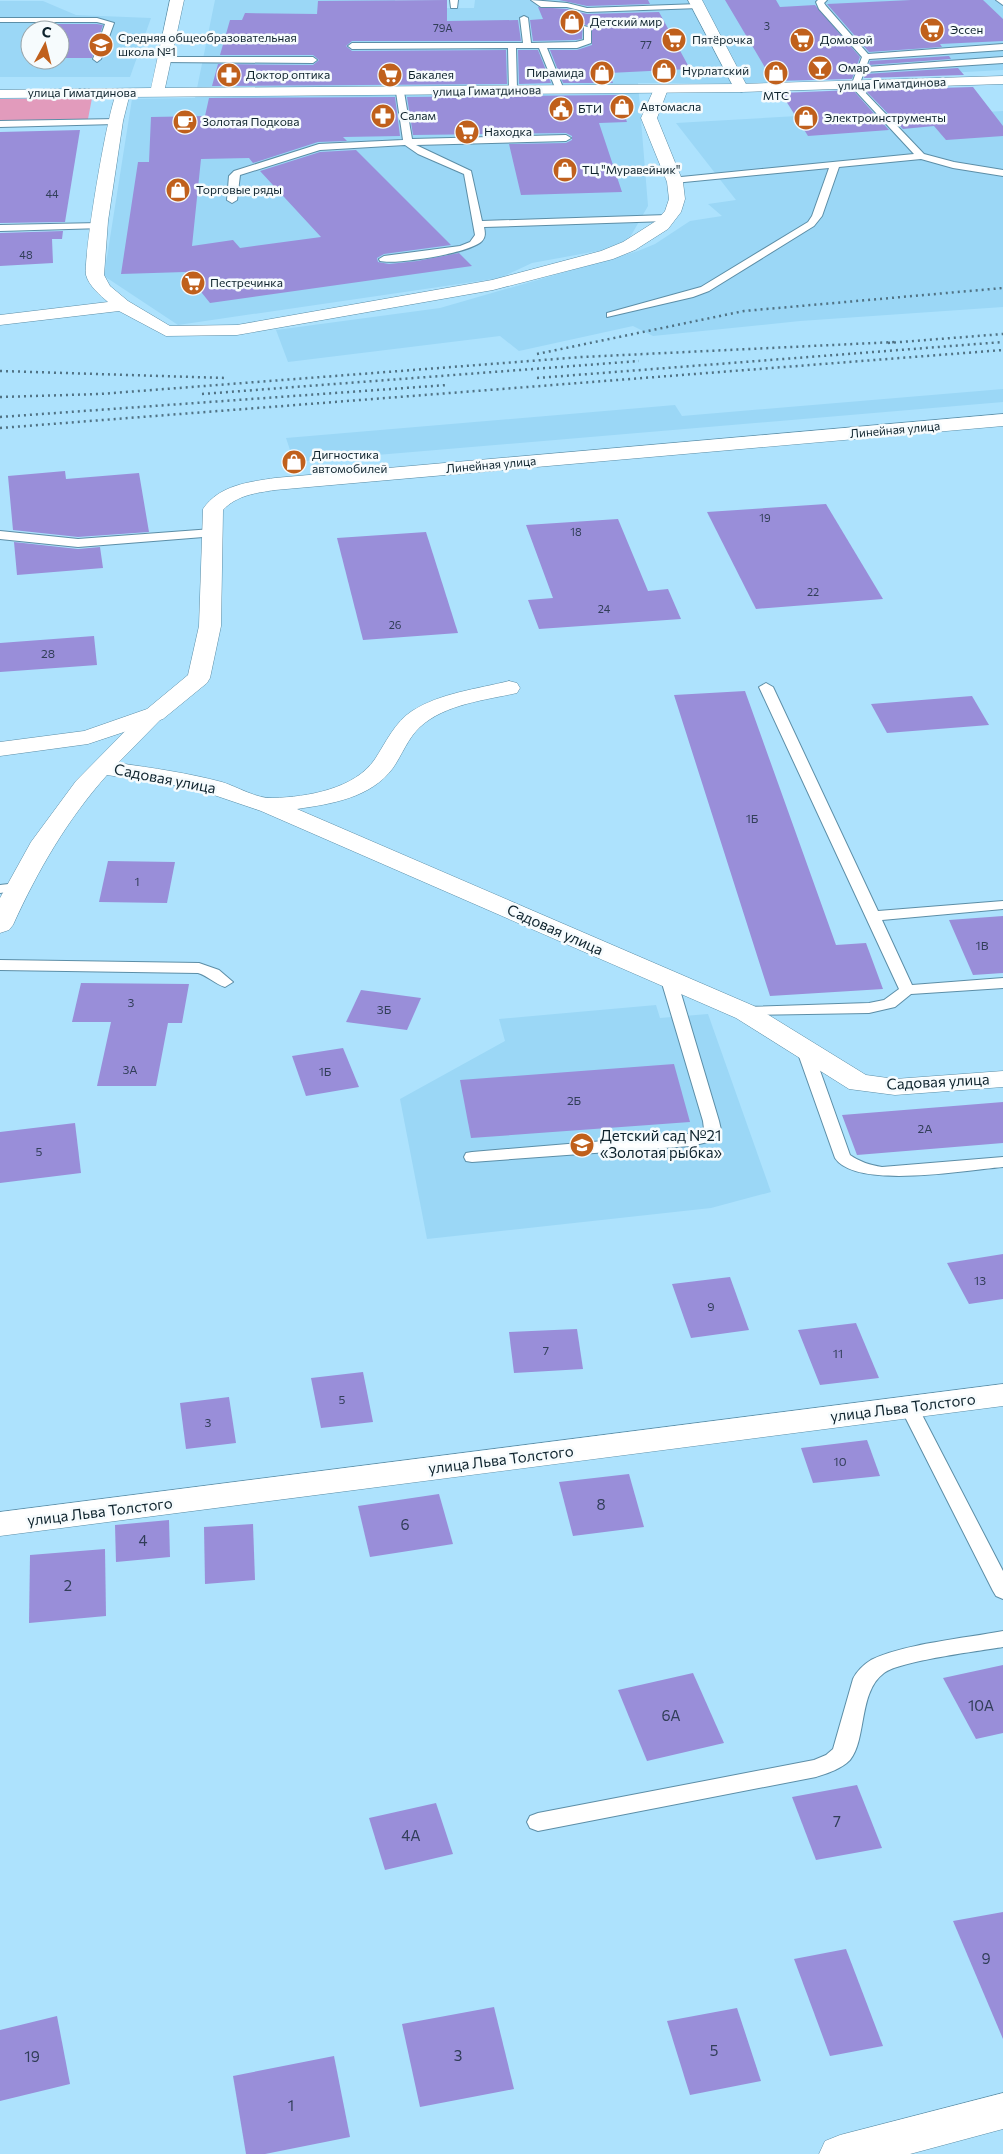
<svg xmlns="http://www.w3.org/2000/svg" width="1003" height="2154" font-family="Commissioner,sans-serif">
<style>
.built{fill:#9bd7f6;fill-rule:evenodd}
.green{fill:#e29bbc}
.building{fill:#998ed9}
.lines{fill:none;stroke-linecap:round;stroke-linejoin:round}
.lane-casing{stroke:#5c8ea7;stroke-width:2}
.street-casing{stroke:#5c8ea7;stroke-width:1}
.secondary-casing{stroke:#5c8ea7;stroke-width:1}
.lane{fill:#fff;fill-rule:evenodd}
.street{fill:#fff;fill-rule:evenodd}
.secondary{fill:#fff;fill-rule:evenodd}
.rail{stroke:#507284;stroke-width:2.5;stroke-dasharray:2 4;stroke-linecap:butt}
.labels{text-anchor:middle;stroke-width:5;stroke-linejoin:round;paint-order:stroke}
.far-number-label{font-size:11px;fill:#313e58}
.far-poi-label{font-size:12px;fill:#0e232d;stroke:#f6fbfd;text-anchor:start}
.far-street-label{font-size:12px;fill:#0e232d;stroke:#f6fbfd}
.number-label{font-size:12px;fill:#313e58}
.street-label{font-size:15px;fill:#0e232d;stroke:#f6fbfd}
.poi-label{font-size:15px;fill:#0e232d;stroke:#f6fbfd;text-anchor:start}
.near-number-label{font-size:15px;fill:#313e58}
</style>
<rect width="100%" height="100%" fill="#ade2fd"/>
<g class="built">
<polygon points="215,0 395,0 395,8 474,8 475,0 1003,0 1003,70 756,83 638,83 648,206 625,246 532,263 500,278 178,325 104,276 132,99 195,98"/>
<path d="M0 1H43L76 15 151 18 130 77H0ZM30 30H60V60H30Z"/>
<polygon points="921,109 929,115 1003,111 1003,307 800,321 653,336 633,326 519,351 500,336 288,362 276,330 440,308 638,251 655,244 690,221 722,216 708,204 736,200 676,123"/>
<polygon points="1003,389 1003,402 294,462 286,438 675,405 682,416"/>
<polygon points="656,1005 660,1018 708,1014 771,1192 711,1208 427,1239 400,1099 505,1041 499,1019"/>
</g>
<polygon class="green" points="92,98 88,119 0,121 0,99"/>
<g class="building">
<polygon points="447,0 447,21 518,20 521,41 352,41 346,46 352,51 506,50 507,84 212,86 218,64 313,65 319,60 313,55 220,55 230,20 242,20 245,13 317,14 318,1"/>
<polygon points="559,0 648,0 650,4 587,6"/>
<polygon points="725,0 776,0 780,7 815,5 860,57 852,79 773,81"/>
<polygon points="911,0 983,0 1003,19 1003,41 940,44 942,47 869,52 827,4"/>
<polygon points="538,7 567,9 587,14 659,12 690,69 609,73 613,83 563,83 550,50 577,50 592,45 592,27 583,24 582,39 576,40 533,41 530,20 543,19"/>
<polygon points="40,24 97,24 103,25 92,58 60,58 60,30 37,30"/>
<polygon points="518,50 538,50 551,83 519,84"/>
<polygon points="949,56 951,59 869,65 870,61"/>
<polygon points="958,68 964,75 864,78 865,74"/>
<polygon points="973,87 1003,126 1003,136 946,140 934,126 903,129 865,90"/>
<polygon points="853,90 889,130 808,136 781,93"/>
<polygon points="617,95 627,122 599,123 622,192 521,195 509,144 566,143 572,140 572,136 566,133 413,135 407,97"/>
<polygon points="395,97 400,136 343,137 347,141 318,142 253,163 249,158 201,159 192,246 233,240 240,248 321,237 260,171 320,152 356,150 451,245 384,254 377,258 378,262 389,264 417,261 459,253 472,266 210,303 185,272 121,274 138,162 149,162 151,117 205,116 209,98"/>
<polygon points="80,130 65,222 0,223 0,132"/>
<polygon points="63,231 62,239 52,239 53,263 0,266 0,233"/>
<polygon points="65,471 66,479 139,473 149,532 78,537 13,530 8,476"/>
<polygon points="826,504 883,599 756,609 707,512"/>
<polygon points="618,519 648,591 668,589 681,619 539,629 528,600 553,598 526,525"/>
<polygon points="426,532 458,633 363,640 337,538"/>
<polygon points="14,542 78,549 100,547 103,568 17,575"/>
<polygon points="94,636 97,665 0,672 0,643"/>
<polygon points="745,691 836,945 866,943 883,989 770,996 674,695"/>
<polygon points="972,696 989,725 887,733 871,704"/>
<polygon points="108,861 175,862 167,903 99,902"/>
<polygon points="1003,916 1003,973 973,975 949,920"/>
<polygon points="81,983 189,984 182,1023 168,1023 156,1086 97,1086 111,1022 72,1022"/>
<polygon points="361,990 421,998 407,1030 346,1022"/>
<polygon points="343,1048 359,1087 306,1096 292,1056"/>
<polygon points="674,1064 690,1122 471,1138 460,1080"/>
<polygon points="1003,1102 1003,1143 857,1155 842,1115"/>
<polygon points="75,1123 81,1173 0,1183 0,1132"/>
<polygon points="1003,1254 1003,1299 969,1304 947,1263"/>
<polygon points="730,1277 749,1330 691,1338 672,1284"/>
<polygon points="856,1323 879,1378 820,1385 798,1330"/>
<polygon points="577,1329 583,1369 514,1373 509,1332"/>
<polygon points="363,1372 373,1422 321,1428 311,1378"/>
<polygon points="229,1397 236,1443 186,1449 180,1403"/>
<polygon points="867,1440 880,1476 813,1483 801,1448"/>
<polygon points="629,1474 644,1527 573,1536 559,1482"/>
<polygon points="439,1494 453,1544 370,1557 358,1506"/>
<polygon points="169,1520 170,1557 116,1562 115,1525"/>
<polygon points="253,1524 255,1580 205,1584 204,1527"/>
<polygon points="105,1549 106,1616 29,1623 30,1555"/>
<polygon points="1003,1665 1003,1733 976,1739 943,1678"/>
<polygon points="693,1673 724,1743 647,1761 618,1690"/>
<polygon points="857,1785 882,1848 816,1860 792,1797"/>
<polygon points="436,1803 453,1854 385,1870 369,1818"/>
<polygon points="1003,1912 1003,2039 953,1921"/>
<polygon points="846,1949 883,2046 830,2056 794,1959"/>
<polygon points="494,2007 514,2089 420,2107 402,2024"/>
<polygon points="737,2008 761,2081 690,2095 667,2021"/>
<polygon points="57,2016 70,2084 0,2101 0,2030"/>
<polygon points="334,2056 350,2137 265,2154 246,2154 233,2076"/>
</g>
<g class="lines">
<defs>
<g id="lane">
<polygon points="450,0 458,0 457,8 451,8"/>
<polygon points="531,0 567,3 587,8 699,4 703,6 699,8 587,12 567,7 541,7"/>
<polygon points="818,0 827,0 824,3 826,6 868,54 1003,44 1003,50 869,59 866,67 1003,57 1003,63 864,72 859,86 924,154 954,162 1003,170 1003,176 953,168 921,159 839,167 822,216 814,226 709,291 693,297 607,317 607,313 701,287 808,222 812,216 829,168 674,183 671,182 671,178 914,154 851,86 862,57 819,9 816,2"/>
<polygon points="996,0 1003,0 1003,5"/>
<polygon points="524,16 528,18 531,43 576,42 584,40 584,26 591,28 591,43 577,48 547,48 564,90 563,92 556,90 539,48 516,48 517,90 513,93 509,90 508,48 352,49 348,46 352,43 523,43 520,18"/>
<polygon points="0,18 97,18 114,23 101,59 97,62 93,59 105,24 97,22 0,22"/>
<polygon points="164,57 313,57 317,60 313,63 161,62 161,58"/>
<path d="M400 89 404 92 412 139 566 135 571 138 566 141 416 145 471 171 482 221 667 215 672 218 667 221 484 227C485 232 486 237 482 241 471 253 396 265 380 261L379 259 384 256 460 246 470 242 475 235 464 174 418 154 405 145 320 150 240 175 237 200 232 203 227 200 229 176 234 171 319 144 403 140 396 92Z"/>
<polygon points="118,119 119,121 115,124 0,127 0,121"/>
<polygon points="100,223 103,224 103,228 0,231 0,225"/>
<polygon points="212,529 218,533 216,536 78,547 0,539 0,531 78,539"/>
<polygon points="766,683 773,687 878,911 1003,901 1003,909 882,920 912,985 1003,978 1003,988 911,994 895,1007 869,1013 739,1015 737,1012 739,1009 745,1007 869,1003 884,1000 899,989 759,687"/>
<polygon points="17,883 22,884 24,887 22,890 0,893 0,885"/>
<path d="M0 960 199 963 219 970 233 982 225 987C215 984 208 976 198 973L0 970Z"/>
<polygon points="669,975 677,980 719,1121 721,1130 712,1141 691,1146 472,1162 466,1161 464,1157 466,1153 472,1152 700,1133 704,1129 703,1121 661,980"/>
<path d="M804 1043 812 1048 850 1155C860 1162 870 1165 882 1167L1003 1157V1167C967 1170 856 1190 835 1158L796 1048Z"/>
<polygon points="909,1400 916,1402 918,1407 1003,1571 1003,1599 996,1596 993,1591 900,1407 902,1402"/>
<path d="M1003 1631V1647C979 1651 900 1661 884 1673 858 1692 867 1739 850 1760 841 1769 828 1773 816 1777L538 1831 530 1828 527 1822 530 1816 538 1813 814 1760 826 1755 833 1749 853 1679C856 1672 864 1664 871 1660 902 1644 967 1638 1003 1631Z"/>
</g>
<g id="street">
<polygon points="688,0 702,0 748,88 746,91 741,92 734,88"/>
<path d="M661 85 668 89 657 118 683 182 685 199 681 212 668 229 635 250 613 259 493 290 237 335 166 336 119 311 0 325V315L108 302C100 295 89 286 86 275 83 258 108 104 118 90H128L130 93 123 121 108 221 104 275 110 286 128 301 170 326 237 325 492 280 601 251 623 242 656 221 665 211 669 199 667 182 641 118 654 89Z"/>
<path d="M509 681 517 683 520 688 517 693C486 700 445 704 420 727 408 738 402 755 393 768 371 798 331 804 297 809L754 1006 866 1075 895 1079 1003 1071V1087L895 1095 849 1089 736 1018 261 811 208 793 174 785 107 775C67 820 38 870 13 925L9 930 0 933V898L31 842 76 781 147 709 155 707 163 709 166 714 118 763C153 768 188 773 222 782 238 787 257 799 273 798 307 797 355 789 375 759 386 742 395 722 412 711 440 693 477 689 509 681Z"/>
<polygon points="1003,1384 1003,1406 0,1536 0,1512"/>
<polygon points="1003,2093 1003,2129 910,2154 819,2154 825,2141 840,2135"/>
</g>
<g id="secondary">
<polygon points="170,0 184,0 165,88 741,84 1003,76 1003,84 741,92 0,98 0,90 151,88"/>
<path d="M1003 414V426L275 490C256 493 237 495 223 510L221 626 210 678 207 683 163 719 88 744 0 756V742L84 731 147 709 188 675 199 626 203 509C219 485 249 482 275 478Z"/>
</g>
</defs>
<use href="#lane" class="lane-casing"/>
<use href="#street" class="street-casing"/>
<use href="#secondary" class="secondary-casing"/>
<use href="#lane" class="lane"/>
<use href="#street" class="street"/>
<use href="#secondary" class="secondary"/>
<g class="rail">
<polyline points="888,343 1003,334"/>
<polyline points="537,354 744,311 1003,288"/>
<polyline points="0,371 226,378"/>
<polyline points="537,378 1003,342"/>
<polyline points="202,394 639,361"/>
<polyline points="0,397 100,394 582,357 895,342"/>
<polyline points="0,417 447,385"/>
<polyline points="0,428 1003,350"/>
</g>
</g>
<defs>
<symbol id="shop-disc" viewBox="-11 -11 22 22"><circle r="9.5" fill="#c0601c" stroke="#f6fbfd"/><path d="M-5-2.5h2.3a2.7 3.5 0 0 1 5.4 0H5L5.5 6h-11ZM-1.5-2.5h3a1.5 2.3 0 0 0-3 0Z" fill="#fff"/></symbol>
<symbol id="supermarket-disc" viewBox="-11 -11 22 22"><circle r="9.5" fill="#c0601c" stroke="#f6fbfd"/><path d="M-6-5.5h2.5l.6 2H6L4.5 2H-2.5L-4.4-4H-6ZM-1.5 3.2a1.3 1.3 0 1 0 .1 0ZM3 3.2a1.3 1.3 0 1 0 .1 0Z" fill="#fff"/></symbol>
<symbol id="school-disc" viewBox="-11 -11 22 22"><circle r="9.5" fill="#c0601c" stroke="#f6fbfd"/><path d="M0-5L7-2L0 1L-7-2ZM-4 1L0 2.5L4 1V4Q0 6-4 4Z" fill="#fff"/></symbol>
<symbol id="bar-disc" viewBox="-11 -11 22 22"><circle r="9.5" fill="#c0601c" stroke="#f6fbfd"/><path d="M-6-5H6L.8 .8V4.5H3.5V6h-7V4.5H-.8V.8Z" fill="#fff"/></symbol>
<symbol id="pharmacy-disc" viewBox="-11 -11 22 22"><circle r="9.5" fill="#c0601c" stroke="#f6fbfd"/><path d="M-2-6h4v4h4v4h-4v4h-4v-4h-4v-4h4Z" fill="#fff"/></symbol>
<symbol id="civic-disc" viewBox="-11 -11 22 22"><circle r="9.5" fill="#c0601c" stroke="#f6fbfd"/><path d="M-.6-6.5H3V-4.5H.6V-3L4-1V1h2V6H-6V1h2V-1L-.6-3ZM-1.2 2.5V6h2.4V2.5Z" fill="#fff"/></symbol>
<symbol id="cafe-disc" viewBox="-11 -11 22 22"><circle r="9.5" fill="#c0601c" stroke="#f6fbfd"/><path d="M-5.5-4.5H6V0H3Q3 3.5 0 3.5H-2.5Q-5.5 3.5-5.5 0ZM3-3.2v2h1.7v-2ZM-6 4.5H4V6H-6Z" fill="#fff"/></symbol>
</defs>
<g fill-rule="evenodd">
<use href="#shop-disc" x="558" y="8" width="28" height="28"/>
<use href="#supermarket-disc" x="918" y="16" width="28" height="28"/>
<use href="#supermarket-disc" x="660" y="26" width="28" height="28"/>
<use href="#supermarket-disc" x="788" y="26" width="28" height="28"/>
<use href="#school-disc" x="87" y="31" width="28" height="28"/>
<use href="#bar-disc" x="806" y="54" width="28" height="28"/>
<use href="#shop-disc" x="650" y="57" width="28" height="28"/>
<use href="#shop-disc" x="588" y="59" width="28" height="28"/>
<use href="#shop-disc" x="762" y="59" width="28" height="28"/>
<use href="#pharmacy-disc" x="215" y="61" width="28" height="28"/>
<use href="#supermarket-disc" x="376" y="61" width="28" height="28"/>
<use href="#shop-disc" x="608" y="93" width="28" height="28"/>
<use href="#civic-disc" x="547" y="95" width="28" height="28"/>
<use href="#pharmacy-disc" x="369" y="102" width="28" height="28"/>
<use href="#shop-disc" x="792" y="104" width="28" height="28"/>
<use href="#cafe-disc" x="171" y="108" width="28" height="28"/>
<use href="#supermarket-disc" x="453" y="118" width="28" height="28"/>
<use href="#shop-disc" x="551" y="156" width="28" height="28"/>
<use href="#shop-disc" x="164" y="176" width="28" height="28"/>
<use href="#supermarket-disc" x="179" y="269" width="28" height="28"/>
<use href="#shop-disc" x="280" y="448" width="28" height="28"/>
<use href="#school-disc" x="568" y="1131" width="28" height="28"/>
</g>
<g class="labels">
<g class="far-number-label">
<text x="767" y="30">3</text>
<text x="443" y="32">79А</text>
<text x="646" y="49">77</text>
<text x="52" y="198">44</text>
<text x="26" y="259">48</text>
<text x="765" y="522">19</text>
<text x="576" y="536">18</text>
<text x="813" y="596">22</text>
<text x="604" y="613">24</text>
<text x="395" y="629">26</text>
</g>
<g class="far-poi-label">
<text x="590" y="26">Детский мир</text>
<text x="950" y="34">Эссен</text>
<text x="118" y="42">Средняя общеобразовательная<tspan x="118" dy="14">школа №1</tspan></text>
<text x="692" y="44">Пятёрочка</text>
<text x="820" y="44">Домовой</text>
<text x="838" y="72">Омар</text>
<text x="682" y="75">Нурлатский</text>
<text x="584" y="77" text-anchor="end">Пирамида</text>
<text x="246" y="79">Доктор оптика</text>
<text x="408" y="79">Бакалея</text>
<text x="776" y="100" text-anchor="middle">МТС</text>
<text x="640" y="111">Автомасла</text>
<text x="578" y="113">БТИ</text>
<text x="400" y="120">Салам</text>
<text x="824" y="122">Электроинструменты</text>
<text x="202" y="126">Золотая Подкова</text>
<text x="484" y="136">Находка</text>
<text x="582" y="174">ТЦ "Муравейник"</text>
<text x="196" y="194">Торговые ряды</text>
<text x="210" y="287">Пестречинка</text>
<text x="312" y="459">Дигностика<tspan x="312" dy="14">автомобилей</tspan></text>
</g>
<g class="far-street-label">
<text transform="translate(892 84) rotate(-2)" y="4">улица Гиматдинова</text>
<text transform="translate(487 91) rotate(-1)" y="4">улица Гиматдинова</text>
<text x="82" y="97">улица Гиматдинова</text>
<text transform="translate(895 430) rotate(-5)" y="4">Линейная улица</text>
<text transform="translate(491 465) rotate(-5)" y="4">Линейная улица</text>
</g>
<g class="number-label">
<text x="48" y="658">28</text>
<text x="752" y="823">1Б</text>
<text x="137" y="886">1</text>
<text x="982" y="950">1В</text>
<text x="131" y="1007">3</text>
<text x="384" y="1014">3Б</text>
<text x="130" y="1074">3А</text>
<text x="325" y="1076">1Б</text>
<text x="574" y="1105">2Б</text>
<text x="925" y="1133">2А</text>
<text x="39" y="1156">5</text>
<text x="980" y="1285">13</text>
<text x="711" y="1311">9</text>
<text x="546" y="1355">7</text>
<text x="838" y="1358">11</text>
<text x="342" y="1404">5</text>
<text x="208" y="1427">3</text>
<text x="840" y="1466">10</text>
</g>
<g class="street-label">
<text transform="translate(165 779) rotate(11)" y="5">Садовая улица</text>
<text transform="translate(555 930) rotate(24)" y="5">Садовая улица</text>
<text transform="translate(938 1082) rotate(-3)" y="5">Садовая улица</text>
<text transform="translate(903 1408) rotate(-7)" y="5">улица Льва Толстого</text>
<text transform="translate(501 1460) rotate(-7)" y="5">улица Льва Толстого</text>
<text transform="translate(100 1512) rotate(-7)" y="5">улица Льва Толстого</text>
</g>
<g class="poi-label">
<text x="600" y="1141">Детский сад №21<tspan x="600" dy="17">«Золотая рыбка»</tspan></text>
</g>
<g class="near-number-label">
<text x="601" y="1510">8</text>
<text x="405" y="1530">6</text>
<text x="143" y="1546">4</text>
<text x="68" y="1591">2</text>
<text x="981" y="1711">10А</text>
<text x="671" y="1721">6А</text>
<text x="837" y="1827">7</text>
<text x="411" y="1841">4А</text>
<text x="986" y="1964">9</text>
<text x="714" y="2056">5</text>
<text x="458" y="2061">3</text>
<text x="32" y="2062">19</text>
<text x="291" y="2111">1</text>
</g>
</g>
<g transform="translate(45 45) rotate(7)"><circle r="24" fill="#f6fbfd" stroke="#99a5aa"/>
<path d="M0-4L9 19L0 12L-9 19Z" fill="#c0601c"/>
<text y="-8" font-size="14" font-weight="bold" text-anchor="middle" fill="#0e232d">С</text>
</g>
</svg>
